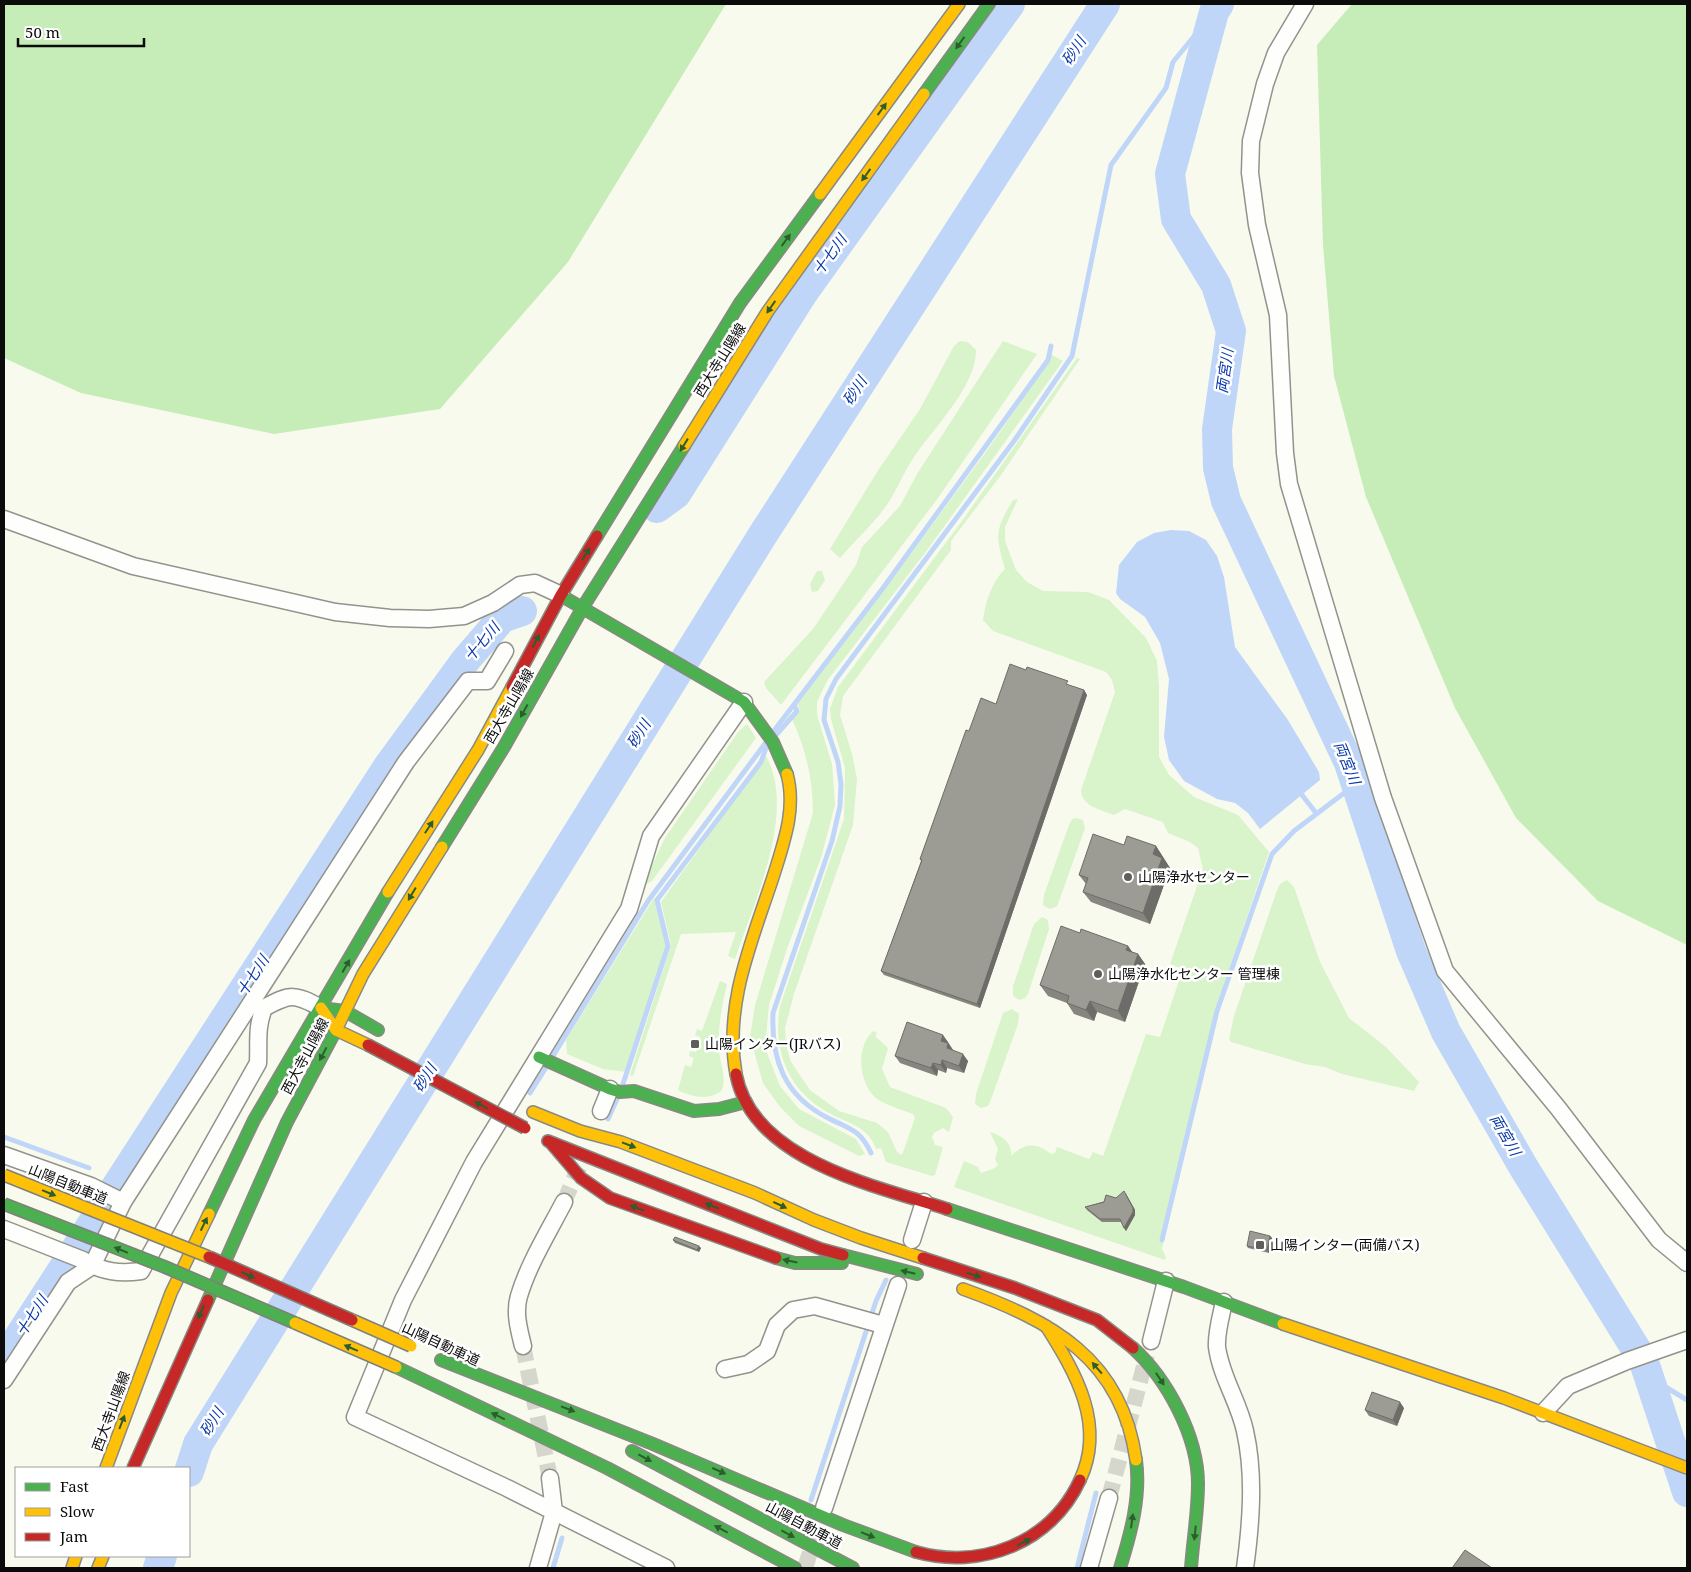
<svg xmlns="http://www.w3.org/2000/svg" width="1691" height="1572" font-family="'Noto Serif','Noto Sans JP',serif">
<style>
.green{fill:#d9f3cb}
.forest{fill:#c6ecb8}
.water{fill:#c0d6f8}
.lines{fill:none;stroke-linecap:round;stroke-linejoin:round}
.stream{stroke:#c0d6f8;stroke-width:5}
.river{stroke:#c0d6f8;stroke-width:30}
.street-tunnel{stroke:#d5d6cc;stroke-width:16;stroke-dasharray:16 8;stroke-linecap:butt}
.street-casing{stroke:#92938d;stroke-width:19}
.fast-casing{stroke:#898984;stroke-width:14}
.slow-casing{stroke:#898984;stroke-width:14}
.jam-casing{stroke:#898984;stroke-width:14}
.street{stroke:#fefefc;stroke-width:16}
.fast{stroke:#4caf50;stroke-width:11}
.slow{stroke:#ffc107;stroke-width:11}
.jam{stroke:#c62828;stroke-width:11}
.fast-bridge-casing{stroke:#7f807a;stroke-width:14;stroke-linecap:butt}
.slow-bridge-casing{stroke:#7f807a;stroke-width:14;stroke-linecap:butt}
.jam-bridge-casing{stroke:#7f807a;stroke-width:14;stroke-linecap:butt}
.fast-bridge{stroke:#4caf50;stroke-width:11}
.slow-bridge{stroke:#ffc107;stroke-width:11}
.jam-bridge{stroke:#c62828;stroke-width:11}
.wall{fill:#86857f}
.shaded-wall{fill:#6d6c68}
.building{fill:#9c9b94;stroke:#6d6c68}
.oneway{fill:#2c5d2e}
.poi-dot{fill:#5e5f5a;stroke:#fff;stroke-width:2}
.labels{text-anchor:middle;stroke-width:5;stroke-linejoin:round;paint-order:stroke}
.street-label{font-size:14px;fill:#0b0b0b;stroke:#fff}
.poi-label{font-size:14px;fill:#0b0b0b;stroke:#fff;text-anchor:start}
.water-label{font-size:15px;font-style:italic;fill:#0938a9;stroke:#fff}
</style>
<rect width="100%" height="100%" fill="#f9faee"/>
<g class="green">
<path d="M960 341 968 342 976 350C977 384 935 427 916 454 906 468 899 485 890 500 877 521 856 539 840 558L830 549 877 472 920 409 954 346Z"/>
<polygon points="1003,341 1037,354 938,498 781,705 766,688 764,682 813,629 856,565 862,547 900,506 917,474"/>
<path d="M1050 354 1063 361 928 549 827 681 817 702V715L832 764 835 805 821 858 788 946 769 1005 765 1048 780 1086 799 1109 856 1139 865 1154 859 1156 799 1126 780 1107 763 1083 750 1037 755 1005 813 813C813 779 806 750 792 719L800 711 797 703C849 636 900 570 949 502 985 454 1020 406 1050 354Z"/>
<path d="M1077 358 1080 359 1001 475 951 541V550L843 696 840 715 852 754 857 779 853 825 794 994 785 1028 786 1045 791 1062 810 1090 839 1111 877 1123 888 1132 897 1152 902 1155 915 1118 913 1114C902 1110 890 1106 880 1101 858 1087 855 1048 873 1031L877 1033 875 1036 888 1048 882 1069 890 1087 946 1108 953 1117 949 1132 943 1128 934 1133 932 1137 935 1145 943 1147 935 1175 932 1176 886 1162 881 1148 876 1149C868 1126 849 1124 829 1113 789 1092 772 1051 780 1006L844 819 845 768 831 719 830 709 838 687 962 521Z"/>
<path d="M1018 499 1005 527V541L1016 570 1027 582 1043 591 1088 592 1109 600 1146 638 1157 661 1159 686V757L1169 775 1194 797 1238 815 1269 852 1215 1011 1162 1249 1166 1257 1165 1260 954 1187 964 1161 978 1167 981 1173 993 1169 998 1165 995 1159 998 1149 990 1132C1002 1136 1012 1142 1011 1156 1025 1142 1037 1143 1051 1154L1055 1153 1057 1147 1089 1159 1093 1152 1103 1156 1146 1034 1160 1037 1183 969 1170 964 1203 869 1198 848 1190 842 1168 833 1163 822 1125 809 1114 815C1100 809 1082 807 1081 790L1115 692 1112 680 1106 672 993 631 983 620C985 603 992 581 1005 569 995 535 995 530 1013 500Z"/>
<polygon points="817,571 822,571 825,580 818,591 812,592 810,584"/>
<polygon points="747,724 756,738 652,881 644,885 644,882 665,838 738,732"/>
<path d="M766 756C797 812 754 902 735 959L728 956 736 932 681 934 633 1076 630 1075 671 945 661 902Z"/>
<polygon points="1076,818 1083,820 1085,828 1058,904 1056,907 1050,909 1043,905 1044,895 1069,825 1072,819"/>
<polygon points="1287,880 1294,887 1320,962 1349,1018 1386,1047 1419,1082 1414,1091 1342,1074 1325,1067 1305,1064 1231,1042 1229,1039 1234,1016 1277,890 1280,884"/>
<polygon points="654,898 657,899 667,948 626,1072 603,1069 567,1054 566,1040"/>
<polygon points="1042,917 1048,920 1049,929 1028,994 1025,998 1019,1000 1013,996 1013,986 1034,924"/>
<path d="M720 981 727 984C722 1005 718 1025 719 1047 719 1062 727 1076 722 1090 710 1101 691 1097 678 1090L685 1065 691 1067 694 1058 689 1056 690 1051 696 1052 701 1038 695 1035 697 1029 702 1031Z"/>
<polygon points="1012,1009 1019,1014 1018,1024 990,1102 988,1106 981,1108 975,1104 976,1094 1003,1013"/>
</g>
<g class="forest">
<polygon points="4,4 726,4 568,262 440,409 274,434 81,393 4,358"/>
<polygon points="1352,4 1687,4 1687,945 1598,901 1516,818 1455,708 1366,497 1334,376 1323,245 1317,45"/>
</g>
<polygon class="water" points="1171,530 1189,531 1206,540 1217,556 1224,577 1235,647 1288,720 1319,772 1320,780 1260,829 1248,813 1235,803 1217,799 1184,781 1169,760 1164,737 1169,679 1160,643 1145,617 1120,599 1116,593 1119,565 1137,542 1154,533"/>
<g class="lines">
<g class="stream">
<polyline points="773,732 883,588 1048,360 1051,346"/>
<polyline points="776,735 797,711 794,705"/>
<polyline points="1302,795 1316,813"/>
<polyline points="553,1056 648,901 767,741"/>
<polyline points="622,1087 668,946 657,900 761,762 767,745"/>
<polyline points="530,1093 547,1066"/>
<polyline points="608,1119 618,1097"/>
<polyline points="4,1137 89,1168"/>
<path d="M871 1153C860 1129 849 1129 828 1118 784 1096 771 1059 773 1013L832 841 840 806 841 784 838 762 824 720 826 699 836 679 1014 441 1072 356 1111 165 1166 88 1173 62 1214 12"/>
<polyline points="1162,1240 1217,1011 1272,854 1294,831 1356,784"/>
<polyline points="1649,1377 1687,1400"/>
<polyline points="811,1500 876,1301 886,1280"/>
<polyline points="553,1568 562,1538"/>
<polyline points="1077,1568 1096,1493"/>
</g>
<g class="river">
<polyline points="1219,4 1214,12 1170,174 1176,219 1216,285 1231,331 1217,429 1218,468 1226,501 1349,763 1411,951 1446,1032 1524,1168 1644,1362 1687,1492"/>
<polyline points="657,508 676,494 803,293 1010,4"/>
<polyline points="4,1360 389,765 465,661 502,618 522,611"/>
<polyline points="189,1472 198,1444 762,536 1105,4"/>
<polyline points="158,1568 162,1556"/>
</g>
<g class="street-tunnel">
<polyline points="564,1202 579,1167"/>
<polyline points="523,1346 550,1478"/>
<polyline points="1109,1498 1147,1355"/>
<polyline points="805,1568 824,1508"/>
</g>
<defs>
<g id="street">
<polyline points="1305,4 1276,53 1265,84 1251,141 1250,173 1257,225 1278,315 1285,453 1289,484 1383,798 1445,971 1558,1108 1659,1240 1687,1263"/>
<polyline points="4,519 133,566 335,612 390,618 429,619 464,616 493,603 520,585 535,583 561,595"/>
<polyline points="601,1111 610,1089"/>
<polyline points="4,1155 91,1186 123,1202"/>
<path d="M4 1229 83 1260C102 1272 120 1274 141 1271L258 1063C259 1042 256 1028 264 1008 291 993 295 994 321 1008"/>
<polyline points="912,1240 924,1202"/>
<path d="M1224 1302C1221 1316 1216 1333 1217 1347 1221 1377 1239 1402 1245 1431 1255 1475 1251 1524 1245 1568"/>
<polyline points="1151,1341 1166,1281"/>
<path d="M523 1346C519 1330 514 1312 519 1296 528 1265 549 1231 564 1202"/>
<polyline points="725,1369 748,1364 767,1351 777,1325 793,1310 815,1306 883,1325"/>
<polyline points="4,1380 68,1282 92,1266 123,1202 406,762 468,681 487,681 505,651"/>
<polyline points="1543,1413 1568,1386 1627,1361 1687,1340"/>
<polyline points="824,1508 898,1285"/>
<polyline points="538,1568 554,1512 550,1478"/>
<polyline points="666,1568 507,1488 355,1417 403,1300 474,1162 629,909 651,836 744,702"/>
<polyline points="1089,1568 1109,1498"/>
</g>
<g id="fast">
<polyline points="924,94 989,4"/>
<polyline points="597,536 740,303 820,194"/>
<polyline points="567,599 744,702 773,742 787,774"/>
<polyline points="442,847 504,747 583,607 684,446"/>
<polyline points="321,1008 345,1011 378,1030"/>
<polyline points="539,1057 610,1089 620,1092 634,1091 694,1111 719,1109 746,1102"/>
<polyline points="947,1209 1184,1287 1283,1324"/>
<polyline points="209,1214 254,1120 388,892"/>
<polyline points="843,1255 917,1274"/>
<polyline points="776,1258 795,1263 842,1263"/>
<polyline points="208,1300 287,1122 336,1030"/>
<path d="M1133 1348C1167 1379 1198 1436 1198 1484 1198 1512 1193 1540 1191 1568"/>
<polyline points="441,1360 653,1444 843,1525 916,1552"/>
<polyline points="396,1367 607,1468 795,1568"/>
<polyline points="632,1451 853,1568"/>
<path d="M1120 1568C1131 1533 1141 1496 1136 1460"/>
</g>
<g id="slow">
<polyline points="820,194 959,4"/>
<polyline points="684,446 768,311 924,94"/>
<polyline points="388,892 478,750 512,687"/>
<polyline points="321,1008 336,1030 368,1045"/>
<polyline points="336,1030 363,974 442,847"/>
<path d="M736 1074C723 1003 754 937 775 871 785 839 796 807 787 774"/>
<polyline points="533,1112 580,1131 621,1142 755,1193 814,1220 861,1238 923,1258"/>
<path d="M963 1289C1051 1321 1122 1358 1136 1460"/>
<polyline points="1283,1324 1504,1398 1687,1468"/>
<path d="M1046 1326C1076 1373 1106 1425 1080 1480"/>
<polyline points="106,1468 171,1293 209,1214"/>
<polyline points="72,1568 76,1556"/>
<polyline points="98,1568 103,1556"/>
</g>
<g id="jam">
<polyline points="512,687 561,595 597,536"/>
<path d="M736 1074C752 1161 877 1186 947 1209"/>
<polyline points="548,1141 821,1249 843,1255"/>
<polyline points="551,1143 581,1178 610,1198 776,1258"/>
<polyline points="923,1258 1015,1288 1097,1320 1133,1348"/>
<polyline points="133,1468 208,1300"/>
<path d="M916 1552C981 1570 1051 1543 1080 1480"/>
</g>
</defs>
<use href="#street" class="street-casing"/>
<use href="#fast" class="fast-casing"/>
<use href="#slow" class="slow-casing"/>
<use href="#jam" class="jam-casing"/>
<use href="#street" class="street"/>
<use href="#fast" class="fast"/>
<use href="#slow" class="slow"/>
<use href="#jam" class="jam"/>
<defs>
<polyline id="fast-bridge" points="4,1204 165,1267 295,1323"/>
<g id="slow-bridge">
<polyline points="4,1175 209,1257"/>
<polyline points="352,1320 411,1346"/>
<polyline points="295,1323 396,1367"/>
</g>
<g id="jam-bridge">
<polyline points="368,1045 525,1128"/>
<polyline points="209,1257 352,1320"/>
</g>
</defs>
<use href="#fast-bridge" class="fast-bridge-casing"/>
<use href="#slow-bridge" class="slow-bridge-casing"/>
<use href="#jam-bridge" class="jam-bridge-casing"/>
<use href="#fast-bridge" class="fast-bridge"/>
<use href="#slow-bridge" class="slow-bridge"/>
<use href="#jam-bridge" class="jam-bridge"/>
</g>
<g class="wall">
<polygon points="1070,686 1084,690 1087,695 980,1008 884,975 881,971 921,861 920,859 969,731 996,704"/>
<polygon points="1124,845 1156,846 1170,868 1150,924 1091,902 1083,892 1086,884 1079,875"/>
<polygon points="1080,933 1128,946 1132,952 1138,954 1145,964 1125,1022 1097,1012 1094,1021 1074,1014 1067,1003 1048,996 1040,985"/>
<polygon points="948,1042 953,1050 968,1061 964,1073 947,1068 946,1073 938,1070 937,1076 900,1063 895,1056"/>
<polygon points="1126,1194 1135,1210 1135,1215 1126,1231 1121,1222 1102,1222 1087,1210 1085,1207 1116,1198"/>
<polygon points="1270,1236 1272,1238 1269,1253 1248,1248 1247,1246"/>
<polygon points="673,1240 701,1248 699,1252 675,1243"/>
<polygon points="1404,1408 1397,1426 1369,1416 1365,1410"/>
</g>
<g class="shaded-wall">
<polygon points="1084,690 1087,695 980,1008 977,1004"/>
<polygon points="1156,846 1170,868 1150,924 1143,913 1153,854"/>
<polygon points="1128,946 1135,956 1126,950"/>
<polygon points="1138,954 1145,964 1125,1022 1118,1011"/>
<polygon points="1090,1001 1097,1012 1094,1021 1086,1010"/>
<polygon points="943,1035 948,1042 946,1048 941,1041"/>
<polygon points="948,1043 953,1050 947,1048"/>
<polygon points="963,1054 968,1061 964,1073 959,1066"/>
<polygon points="942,1060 947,1068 946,1073 941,1065"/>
<polygon points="933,1063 938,1070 937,1076 931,1068"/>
<polygon points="1126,1194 1135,1210 1135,1215 1126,1231 1124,1228"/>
<polygon points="1270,1236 1272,1238 1269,1253 1267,1250"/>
<polygon points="699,1246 701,1248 699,1252 697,1250"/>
<polygon points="1400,1402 1404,1408 1397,1426 1393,1420"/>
</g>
<g class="building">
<polygon points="1010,664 1026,670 1027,667 1068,681 1066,684 1084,690 977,1004 881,971 922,860 920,859 966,730 969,731 981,698 996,704"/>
<polygon points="1093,834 1124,845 1127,836 1156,846 1153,854 1162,858 1143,913 1083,892 1088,878 1079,875"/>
<polygon points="1061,926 1080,933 1081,929 1128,946 1126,950 1138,954 1118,1011 1090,1001 1086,1010 1067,1003 1069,996 1040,985"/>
<polygon points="907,1022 943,1035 941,1041 948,1043 947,1048 963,1054 959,1066 942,1060 941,1065 933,1063 931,1068 895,1056"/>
<polygon points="1124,1191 1133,1208 1133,1212 1124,1228 1120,1219 1100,1219 1085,1207 1104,1202 1106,1195 1116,1198"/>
<polygon points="1250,1231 1270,1236 1267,1250 1247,1246"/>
<polygon points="675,1237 699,1246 697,1250 673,1240"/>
<polygon points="1372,1392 1400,1402 1393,1420 1365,1410"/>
<polygon points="1465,1550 1492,1568 1452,1568"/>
</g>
<defs><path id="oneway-solid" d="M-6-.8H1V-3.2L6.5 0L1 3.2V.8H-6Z" transform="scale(1.25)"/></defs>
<g class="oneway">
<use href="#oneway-solid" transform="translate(960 43) rotate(126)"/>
<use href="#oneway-solid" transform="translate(882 109) rotate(-54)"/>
<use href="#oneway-solid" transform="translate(866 175) rotate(126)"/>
<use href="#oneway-solid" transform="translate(786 240) rotate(-54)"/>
<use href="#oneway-solid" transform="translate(771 307) rotate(125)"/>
<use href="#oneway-solid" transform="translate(684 445) rotate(122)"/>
<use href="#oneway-solid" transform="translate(586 554) rotate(-58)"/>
<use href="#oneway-solid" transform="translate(536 641) rotate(-62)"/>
<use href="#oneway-solid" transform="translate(524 711) rotate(119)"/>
<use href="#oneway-solid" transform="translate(429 827) rotate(-57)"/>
<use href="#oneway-solid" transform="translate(412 894) rotate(121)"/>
<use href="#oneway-solid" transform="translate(346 966) rotate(-60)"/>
<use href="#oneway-solid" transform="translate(323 1054) rotate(118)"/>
<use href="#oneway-solid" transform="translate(481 1105) rotate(-152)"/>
<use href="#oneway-solid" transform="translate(629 1145) rotate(21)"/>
<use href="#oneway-solid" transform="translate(49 1193) rotate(22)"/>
<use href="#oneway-solid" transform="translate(780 1205) rotate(25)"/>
<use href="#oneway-solid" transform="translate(712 1206) rotate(-159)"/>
<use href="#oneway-solid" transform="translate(637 1208) rotate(-160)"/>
<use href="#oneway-solid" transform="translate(204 1224) rotate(-64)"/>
<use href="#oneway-solid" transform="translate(121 1250) rotate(-158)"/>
<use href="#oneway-solid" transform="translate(790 1261) rotate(-168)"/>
<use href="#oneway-solid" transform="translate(908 1272) rotate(-167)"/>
<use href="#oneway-solid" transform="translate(248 1275) rotate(24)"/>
<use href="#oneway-solid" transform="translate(974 1275) rotate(17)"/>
<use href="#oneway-solid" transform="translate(201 1312) rotate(114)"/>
<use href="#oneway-solid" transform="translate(351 1348) rotate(-157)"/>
<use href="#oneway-solid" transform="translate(1097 1368) rotate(-131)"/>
<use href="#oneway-solid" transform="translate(1160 1379) rotate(56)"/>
<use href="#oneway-solid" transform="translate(568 1409) rotate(21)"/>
<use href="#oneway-solid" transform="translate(498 1416) rotate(-154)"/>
<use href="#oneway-solid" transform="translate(122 1422) rotate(-69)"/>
<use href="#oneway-solid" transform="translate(645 1458) rotate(28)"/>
<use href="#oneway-solid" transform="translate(719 1471) rotate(24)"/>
<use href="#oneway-solid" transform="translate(1132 1521) rotate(-82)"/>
<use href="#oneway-solid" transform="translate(721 1529) rotate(-152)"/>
<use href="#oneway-solid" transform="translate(1195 1533) rotate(96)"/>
<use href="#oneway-solid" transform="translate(788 1534) rotate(28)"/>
<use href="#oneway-solid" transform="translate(868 1535) rotate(22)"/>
<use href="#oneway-solid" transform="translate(1024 1542) rotate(-28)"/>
</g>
<g class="poi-dot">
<circle cx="1128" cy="877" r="5"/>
<circle cx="1098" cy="974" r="5"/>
<rect x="690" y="1039" width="10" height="10" rx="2.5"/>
<rect x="1255" y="1240" width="10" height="10" rx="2.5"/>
</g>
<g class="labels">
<g class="street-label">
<text transform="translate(720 360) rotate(-58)" y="5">西大寺山陽線</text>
<text transform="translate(509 706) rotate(-60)" y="5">西大寺山陽線</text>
<text transform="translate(305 1056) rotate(-62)" y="5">西大寺山陽線</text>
<text transform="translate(68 1184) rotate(22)" y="5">山陽自動車道</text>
<text transform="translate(441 1344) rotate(25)" y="5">山陽自動車道</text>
<text transform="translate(111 1411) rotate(-70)" y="5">西大寺山陽線</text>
<text transform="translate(804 1525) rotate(28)" y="5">山陽自動車道</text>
</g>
<g class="poi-label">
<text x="1138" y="882">山陽浄水センター</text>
<text x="1108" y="979">山陽浄水化センター 管理棟</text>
<text x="705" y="1049">山陽インター(JRバス)</text>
<text x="1270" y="1250">山陽インター(両備バス)</text>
</g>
<g class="water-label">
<text transform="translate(1074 51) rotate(-57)" y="5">砂川</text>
<text transform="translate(830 255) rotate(-54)" y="5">十七川</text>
<text transform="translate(1225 371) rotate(-82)" y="5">両宮川</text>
<text transform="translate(855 391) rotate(-57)" y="5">砂川</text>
<text transform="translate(482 642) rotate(-50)" y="5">十七川</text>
<text transform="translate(639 734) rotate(-58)" y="5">砂川</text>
<text transform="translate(1347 763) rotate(68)" y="5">両宮川</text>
<text transform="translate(253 976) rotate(-57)" y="5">十七川</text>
<text transform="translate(425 1078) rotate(-58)" y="5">砂川</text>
<text transform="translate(1505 1135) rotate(60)" y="5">両宮川</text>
<text transform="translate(32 1316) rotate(-57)" y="5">十七川</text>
<text transform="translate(212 1422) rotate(-58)" y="5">砂川</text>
</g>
</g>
<rect width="1691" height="1572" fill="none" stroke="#0b0b0b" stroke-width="10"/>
<rect x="15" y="1467" width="175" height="90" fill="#ffffff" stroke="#9d9d9d"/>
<rect x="25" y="1483" width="25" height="8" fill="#4caf50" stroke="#9d9d9d"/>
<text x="60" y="1492" font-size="15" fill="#0b0b0b">Fast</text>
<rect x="25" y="1508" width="25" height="8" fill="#ffc107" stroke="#9d9d9d"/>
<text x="60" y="1517" font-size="15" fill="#0b0b0b">Slow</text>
<rect x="25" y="1533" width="25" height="8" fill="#c62828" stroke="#9d9d9d"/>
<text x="60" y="1542" font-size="15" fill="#0b0b0b">Jam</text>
<path d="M18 38v8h126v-8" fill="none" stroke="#0b0b0b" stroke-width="2.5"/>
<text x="25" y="38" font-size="15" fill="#0b0b0b" stroke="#ffffff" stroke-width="4" paint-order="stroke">50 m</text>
</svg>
